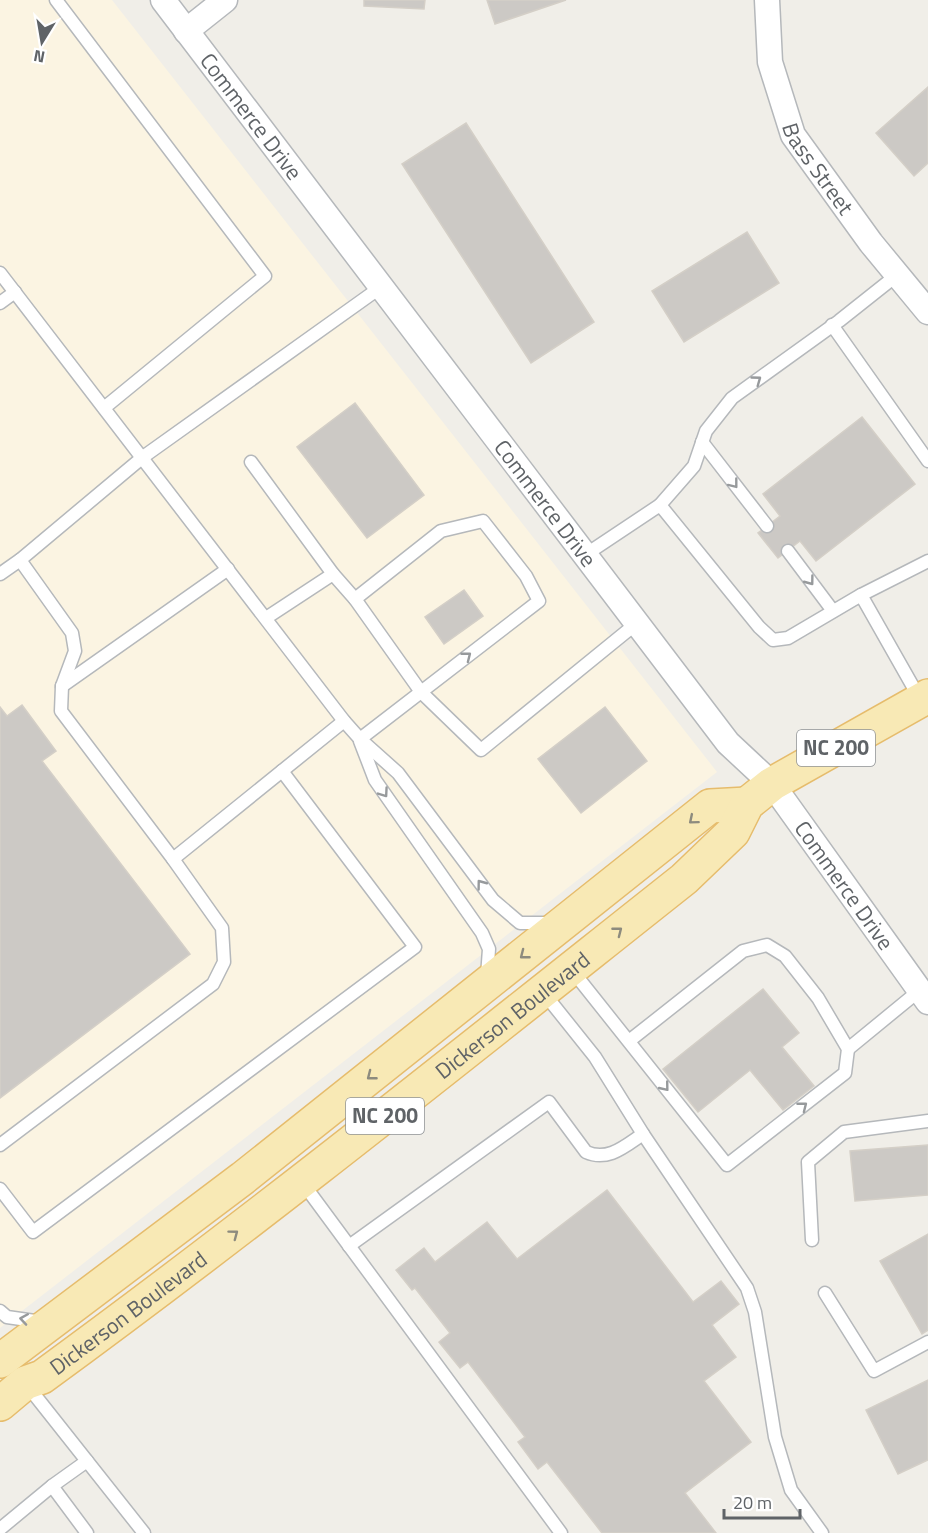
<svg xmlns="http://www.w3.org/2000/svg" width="928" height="1533" font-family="'Titillium Web',sans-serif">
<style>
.commercial{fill:#fbf4e2}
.building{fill:#ccc9c5;stroke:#d4cfc7;stroke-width:1.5}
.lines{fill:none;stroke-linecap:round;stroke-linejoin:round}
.lane-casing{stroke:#b5b8bb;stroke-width:15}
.street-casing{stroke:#b5b8bb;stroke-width:27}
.primary-casing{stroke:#e6bc6c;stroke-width:36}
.lane{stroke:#fff;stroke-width:12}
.street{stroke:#fff;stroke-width:24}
.primary{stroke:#f8e9b5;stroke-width:33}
.oneway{stroke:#979a9c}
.oneway2{stroke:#8d8b7e}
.labels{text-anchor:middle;stroke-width:4.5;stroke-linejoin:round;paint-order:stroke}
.shield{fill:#fff;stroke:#8f9295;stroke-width:1.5}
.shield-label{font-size:21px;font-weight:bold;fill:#5f6367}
.street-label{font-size:22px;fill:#5f6367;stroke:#fff}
</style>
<rect width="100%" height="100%" fill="#f0eee8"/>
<polygon class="commercial" points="0,0 112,0 717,772 0,1328"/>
<g class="building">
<polygon points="364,0 425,0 424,9 364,6"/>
<polygon points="487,0 566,0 495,24"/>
<polygon points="928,87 928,163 914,176 876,133"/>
<polygon points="466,123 594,322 531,363 402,164"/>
<polygon points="747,232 779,283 684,342 652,291"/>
<polygon points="355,403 424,495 367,538 297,447"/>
<polygon points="862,417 915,484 816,561 800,541 778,558 758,533 780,516 763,494"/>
<polygon points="464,590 483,616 444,644 425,617"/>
<polygon points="22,705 56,751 42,761 190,954 0,1098 0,707 7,716"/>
<polygon points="605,707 647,761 581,813 538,759"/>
<polygon points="763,989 799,1033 782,1047 814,1086 783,1110 750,1070 698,1112 663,1069"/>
<polygon points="928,1145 928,1195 855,1201 850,1151"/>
<polygon points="607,1190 693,1302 721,1281 739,1304 712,1325 736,1357 704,1381 751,1442 685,1493 716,1533 602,1533 547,1462 538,1469 518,1442 525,1437 468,1362 460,1368 439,1342 450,1333 415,1288 412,1290 396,1270 424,1248 435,1262 487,1222 517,1259"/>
<polygon points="928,1234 928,1330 922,1334 880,1261"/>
<polygon points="928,1380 928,1460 898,1474 866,1410"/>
</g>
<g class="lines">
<defs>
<g id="lane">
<polyline points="56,0 265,276 104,408"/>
<polyline points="0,273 344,721 360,739 398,773 493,900 520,923 551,923"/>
<polyline points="0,303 15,292"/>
<polyline points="832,325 928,461"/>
<polyline points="702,442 767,526"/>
<polyline points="251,462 333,574"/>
<polyline points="660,505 694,466 706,431 732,398 839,321 897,275"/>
<polyline points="788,551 833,611"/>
<polyline points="585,555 660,505 759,627 773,640 788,638 861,595 920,699"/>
<polyline points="20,560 143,457 381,287"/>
<polyline points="0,574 20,560 72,633 75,651 62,686 61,711 173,859"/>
<polyline points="861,595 928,561"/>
<polyline points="355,599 421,692 481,750 637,623"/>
<polyline points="266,618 333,574 355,599 441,531 483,521 526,576 539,601 360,739"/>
<polyline points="62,686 228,569"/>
<polyline points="360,741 375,780 482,933 489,949 487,976"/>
<polyline points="571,969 727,1165 845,1073 848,1049 818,998 785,956 767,945 743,951 629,1041"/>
<polyline points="543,992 595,1057 643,1134 747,1288 755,1312 775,1437 791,1490 822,1533"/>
<polyline points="848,1049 920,990"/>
<polyline points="0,1145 213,984 224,962 222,928 173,859 344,721"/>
<polyline points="302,1182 561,1533"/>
<polyline points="0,1189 33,1232 415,947 282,771"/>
<polyline points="812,1240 808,1162 844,1132 928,1121"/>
<path d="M349 1246 549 1102 586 1152C608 1162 625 1146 643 1134"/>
<polyline points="825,1293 874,1371 928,1342"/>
<polyline points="0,1311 7,1317 42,1322"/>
<polyline points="26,1384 144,1533"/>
<polyline points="52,1486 87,1533"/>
<polyline points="0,1529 52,1486 87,1461"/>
</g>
<g id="street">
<path id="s1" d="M163 0 728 743 772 784 928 1002"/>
<path id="s2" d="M767 0 770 62 793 135 871 243 928 312"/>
<polyline points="186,31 225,0"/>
</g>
<g id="primary">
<polyline points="0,1361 243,1178 710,806 747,804"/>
<path id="s3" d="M0 1404 25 1383 42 1377C261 1217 472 1047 684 879L733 832 747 804 772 784 928 696"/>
</g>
</defs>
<use href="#lane" class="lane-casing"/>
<use href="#street" class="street-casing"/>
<use href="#primary" class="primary-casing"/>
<use href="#lane" class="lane"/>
<use href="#street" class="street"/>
<use href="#primary" class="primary"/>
</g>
<defs><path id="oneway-chevron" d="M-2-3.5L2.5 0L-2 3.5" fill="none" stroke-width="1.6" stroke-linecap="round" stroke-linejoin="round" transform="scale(1.5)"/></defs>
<g class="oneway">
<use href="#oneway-chevron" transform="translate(757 380) rotate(-36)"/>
<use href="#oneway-chevron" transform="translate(734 484) rotate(52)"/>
<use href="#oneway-chevron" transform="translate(810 581) rotate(53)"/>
<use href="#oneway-chevron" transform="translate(467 656) rotate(-38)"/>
<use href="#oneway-chevron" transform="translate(384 793) rotate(55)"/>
<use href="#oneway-chevron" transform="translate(481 884) rotate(-127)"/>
<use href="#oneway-chevron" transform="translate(665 1087) rotate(51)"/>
<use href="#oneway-chevron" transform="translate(803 1106) rotate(-38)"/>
<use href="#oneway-chevron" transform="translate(24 1319) rotate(-171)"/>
</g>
<g class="oneway2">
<use href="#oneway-chevron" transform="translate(693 820) rotate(140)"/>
<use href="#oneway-chevron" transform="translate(618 931) rotate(-38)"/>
<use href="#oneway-chevron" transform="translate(524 955) rotate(142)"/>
<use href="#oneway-chevron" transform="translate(371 1076) rotate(142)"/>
<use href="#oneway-chevron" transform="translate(234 1234) rotate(-37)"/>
</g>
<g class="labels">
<g class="shield">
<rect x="797" y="730" width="78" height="36" rx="4.5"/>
<rect x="346" y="1098" width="78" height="36" rx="4.5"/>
</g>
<g class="shield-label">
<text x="836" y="755">NC 200</text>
<text x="385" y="1123">NC 200</text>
</g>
<g class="street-label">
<text dy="8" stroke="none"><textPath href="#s1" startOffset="146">Commerce Drive</textPath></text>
<text dy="8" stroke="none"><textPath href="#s2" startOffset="180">Bass Street</textPath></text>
<text dy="8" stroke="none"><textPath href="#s1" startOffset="632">Commerce Drive</textPath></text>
<text dy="8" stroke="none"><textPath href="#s1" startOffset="1118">Commerce Drive</textPath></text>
<text dy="8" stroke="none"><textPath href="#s3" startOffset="644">Dickerson Boulevard</textPath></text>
<text dy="8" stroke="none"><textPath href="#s3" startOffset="158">Dickerson Boulevard</textPath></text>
</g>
</g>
<g transform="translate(42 42) rotate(191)" stroke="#ffffff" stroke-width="4.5" paint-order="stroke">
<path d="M0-4.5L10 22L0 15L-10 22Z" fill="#5f6367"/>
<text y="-9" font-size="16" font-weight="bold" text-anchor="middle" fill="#5f6367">N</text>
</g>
<path d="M724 1509v9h76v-9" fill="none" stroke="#5f6367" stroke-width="3"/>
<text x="733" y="1509" font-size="18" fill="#5f6367" stroke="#ffffff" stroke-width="4.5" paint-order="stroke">20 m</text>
</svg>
